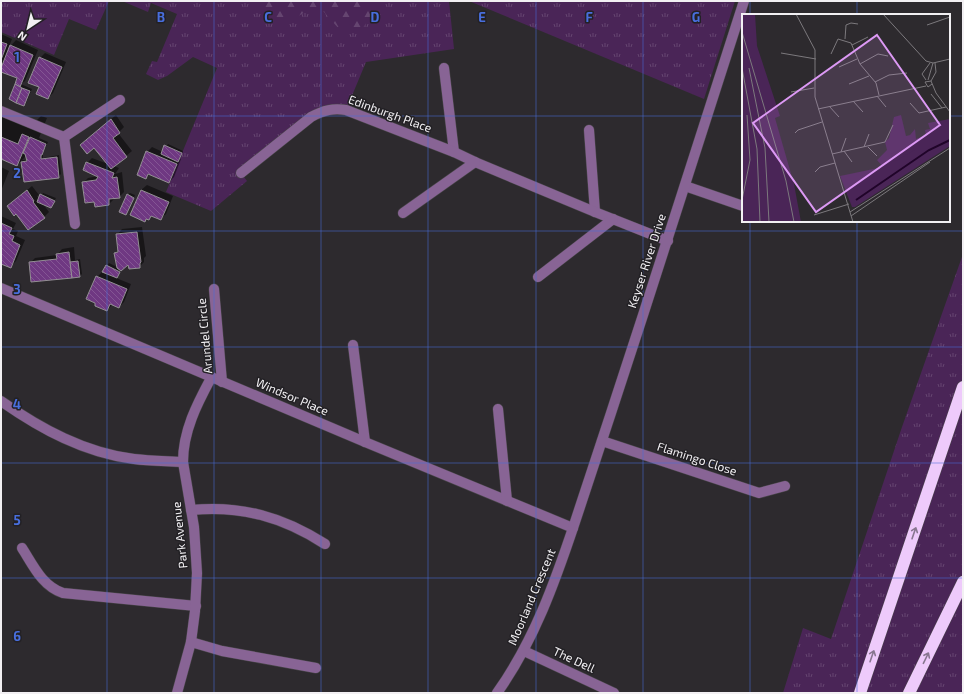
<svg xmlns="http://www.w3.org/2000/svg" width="964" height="694" font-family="'Exo 2',sans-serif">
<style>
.grass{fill:url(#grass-tufts)}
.forest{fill:url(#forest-firs)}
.shadow{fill:#0007}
.building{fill:url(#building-back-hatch);stroke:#938f94}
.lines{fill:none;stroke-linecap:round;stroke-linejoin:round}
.lane-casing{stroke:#49464a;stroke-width:11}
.street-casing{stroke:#49464a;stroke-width:11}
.highway-casing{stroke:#49464a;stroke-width:13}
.lane{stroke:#886495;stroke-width:10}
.street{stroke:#886495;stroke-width:10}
.highway{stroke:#eecafb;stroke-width:12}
.oneway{stroke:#887690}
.grid{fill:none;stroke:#486edd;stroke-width:1;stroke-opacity:0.55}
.labels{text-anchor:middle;stroke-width:3;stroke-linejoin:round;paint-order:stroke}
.street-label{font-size:12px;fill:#f2f0f3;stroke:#232125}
.inset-river{fill:none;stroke:#200429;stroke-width:2}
.inset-road{fill:none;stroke:#7c797d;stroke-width:1}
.view{fill:#dc99f4;fill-opacity:0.15;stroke:#dc99f4;stroke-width:2}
.inset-edge{fill:none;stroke:#f2f0f3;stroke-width:2}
.grid-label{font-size:13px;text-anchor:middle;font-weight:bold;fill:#486edd;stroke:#232125;stroke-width:3;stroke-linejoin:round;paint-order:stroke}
</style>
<defs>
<pattern id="grass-tufts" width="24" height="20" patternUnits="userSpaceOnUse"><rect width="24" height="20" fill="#4a2557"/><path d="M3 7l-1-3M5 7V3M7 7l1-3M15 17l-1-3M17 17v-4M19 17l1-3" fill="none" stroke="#654570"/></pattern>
<pattern id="forest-firs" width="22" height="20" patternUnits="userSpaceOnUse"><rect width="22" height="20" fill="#4a2557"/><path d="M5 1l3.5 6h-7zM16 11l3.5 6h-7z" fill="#654570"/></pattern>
<pattern id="building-back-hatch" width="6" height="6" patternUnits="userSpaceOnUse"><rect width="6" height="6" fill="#6f3882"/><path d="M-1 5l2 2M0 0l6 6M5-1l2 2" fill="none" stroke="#845594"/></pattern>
</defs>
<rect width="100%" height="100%" fill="#2d2a2e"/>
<g class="grass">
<polygon points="1,1 109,1 96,30 69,19 54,55 1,32"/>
<polygon points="122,1 449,1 454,49 366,62 346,110 322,111 241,173 247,181 211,211 166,192 217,68 193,57 167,76 158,80 146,74 152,61 157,62 177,14 151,3 148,12"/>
<polygon points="469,1 735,1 704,99"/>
<polygon points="963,254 963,693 783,693 803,628 831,639 902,427"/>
</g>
<polygon class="forest" points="252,1 374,1 373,14 361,30 340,30 324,12 307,11 286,23 260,12"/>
<g class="shadow">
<polygon points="1,34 12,39 8,49 16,40 38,50 25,81 21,84 32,89 26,103 24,105 10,99 19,77 5,60 1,65"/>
<polygon points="45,53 66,62 53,93 48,98 40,87 40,58"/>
<polygon points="5,113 33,124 41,116 47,118 39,138 48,142 43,153 43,158 59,155 61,174 58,177 24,181 22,160 27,160 27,155 17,165 1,158 1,117"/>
<polygon points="116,115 124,127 118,133 132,151 114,166 119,168 115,174 122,172 124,192 119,197 114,198 114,199 109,204 83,183 88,178 98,176 87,163 92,158 108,164 95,147 86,140"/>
<polygon points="168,144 183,151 180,159 181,159 174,177 169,182 150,173 146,178 147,152 152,147 163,152"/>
<polygon points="1,167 9,171 1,191"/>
<polygon points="147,185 173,196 166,214 160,219 152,215 149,219 147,218 141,190"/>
<polygon points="32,186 39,195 37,196 39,199 43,193 56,198 51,207 43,204 49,212 44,217 16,213 8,206"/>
<polygon points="130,193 135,195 128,211 126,214 127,195"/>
<polygon points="1,216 16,223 13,229 18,231 16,236 25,240 16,261 11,266 1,263"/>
<polygon points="142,227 146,256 144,258 144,262 139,267 129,263 122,268 116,278 131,284 124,302 119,307 113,304 107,310 97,277 102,272 103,273 109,263 117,267 115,254 119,250 117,235 122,229"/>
<polygon points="74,247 75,260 80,259 82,274 80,276 30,263 35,258 57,255 62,249"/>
</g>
<g class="building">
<polygon points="1,42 7,44 1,60"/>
<polygon points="10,45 33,55 20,87 15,84 17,78 1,72 1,68"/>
<polygon points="39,57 62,67 48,99 36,94 39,87 28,83"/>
<polygon points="15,84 22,88 16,103 9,99"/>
<polygon points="22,88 30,91 24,106 16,103"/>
<polygon points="111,119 120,133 113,138 127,157 111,169 94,148 87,154 80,145"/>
<polygon points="22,134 29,137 17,166 1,159 1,137 18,144"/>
<polygon points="30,137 46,144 42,155 41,155 41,159 57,157 59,178 24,182 21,162 27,161 25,154 23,153"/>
<polygon points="164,145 182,153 178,162 161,154"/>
<polygon points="146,151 177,164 169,183 148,174 146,179 137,175"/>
<polygon points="86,162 114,173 112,178 117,177 120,198 109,199 109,205 95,207 94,202 85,203 82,182 96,180 98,177 83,170"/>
<polygon points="27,190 34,201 33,202 45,218 28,230 16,214 14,216 7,206"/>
<polygon points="141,190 169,202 161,220 151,216 149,220 146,219 145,222 130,215"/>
<polygon points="40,194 55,201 51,208 37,202"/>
<polygon points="127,194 134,198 126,215 119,212"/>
<polygon points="1,223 12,228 9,234 14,236 12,241 20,245 11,268 1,264"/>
<polygon points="137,232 141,262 140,263 140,268 129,269 128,265 121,271 117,268 114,253 118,252 116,234"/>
<polygon points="69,252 72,278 31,282 29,262 57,259 56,254"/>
<polygon points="78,261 80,277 72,278 70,262"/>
<polygon points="106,265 120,272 117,278 102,272"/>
<polygon points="96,276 127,289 119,308 110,304 107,311 95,306 95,303 86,299"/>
</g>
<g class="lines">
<defs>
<g id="lane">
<path d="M1 401C41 429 85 453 134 459 150 461 167 461 183 462"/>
<path d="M191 510C241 505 283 517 325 544"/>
<path d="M22 548C33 565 42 586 63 593L196 606"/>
<polyline points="191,642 222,651 316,668"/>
</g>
<g id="street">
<polyline points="444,68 454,152"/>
<polyline points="1,111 64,137"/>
<polyline points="589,130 595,212"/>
<polyline points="64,137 75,224"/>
<polyline points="64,137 120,100"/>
<path d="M241 173 311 117C324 110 333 108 346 110L454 152 475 162 595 212 668 241"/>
<polyline points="685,186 743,206"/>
<polyline points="403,213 475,162"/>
<polyline points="538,277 613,219"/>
<polyline points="1,288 365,442 573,528"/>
<polyline points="214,289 222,382"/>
<polyline points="353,345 365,442"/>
<polyline points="498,409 507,501"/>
<polyline points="602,441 759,493 785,486"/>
<polyline points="524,651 614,693"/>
<path d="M177 693 191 642 195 611 197 573 194 527 183 462C183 431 197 404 211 378"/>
<path d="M497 693C534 641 555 582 575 522 587 486 599 450 611 413 656 276 700 139 744 1"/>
</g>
<g id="highway">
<polyline points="860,693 963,387"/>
<polyline points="909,693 963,582"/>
</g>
</defs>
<use href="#lane" class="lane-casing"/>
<use href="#street" class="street-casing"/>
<use href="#highway" class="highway-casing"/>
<use href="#lane" class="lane"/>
<use href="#street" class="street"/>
<use href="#highway" class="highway"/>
</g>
<defs><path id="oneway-shaft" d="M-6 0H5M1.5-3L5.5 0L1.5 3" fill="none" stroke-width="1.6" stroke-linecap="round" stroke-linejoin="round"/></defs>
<g class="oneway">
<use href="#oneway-shaft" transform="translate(914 533) rotate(-71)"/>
<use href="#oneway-shaft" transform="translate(872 656) rotate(-71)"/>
<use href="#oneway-shaft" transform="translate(926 658) rotate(-64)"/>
</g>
<path class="grid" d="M107 1V693M214 1V693M321 1V693M428 1V693M536 1V693M643 1V693M750 1V15M857 1V15M1 116H743M949 116H963M750 221V693M857 221V693M1 231H963M1 347H963M1 463H963M1 578H963"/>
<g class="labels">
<g class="street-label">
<text transform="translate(390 114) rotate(20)" y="4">Edinburgh Place</text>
<text transform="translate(647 261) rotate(-72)" y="4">Keyser River Drive</text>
<text transform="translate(205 336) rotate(-95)" y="4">Arundel Circle</text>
<text transform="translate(292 397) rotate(23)" y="4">Windsor Place</text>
<text transform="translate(697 459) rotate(18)" y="4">Flamingo Close</text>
<text transform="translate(180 535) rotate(-96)" y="4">Park Avenue</text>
<text transform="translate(532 597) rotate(-67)" y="4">Moorland Crescent</text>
<text transform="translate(574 660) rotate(25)" y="4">The Dell</text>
</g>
</g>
<g transform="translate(742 14)">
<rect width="208" height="208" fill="#2d2a2e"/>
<path d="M0 0H13L15 32 38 102 33 104 52 170 59 208H0ZM159 101 164 122 168 121 173 115 174 125 184 121 183 116 188 115 186 109 208 105V132L113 193H110L98 162 141 153 135 146 145 136 143 128 147 124 152 103Z" fill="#4a2557"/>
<path d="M164 133 174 135 152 148 149 140Z" fill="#4a2557"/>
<path class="inset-river" d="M114 186 187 136 208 126"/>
<path class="inset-road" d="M54 0 73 36V83L111 208M141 0 184 47 191 49 208 45M185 11 208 3M0 18 44 167 52 208M103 25 104 11 109 9 116 10M110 31 126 23M39 39 74 45M89 40 96 25 109 29 118 50 134 69 137 81M118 50 136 40 146 42M97 53 115 45M0 54 15 135 18 208M7 54 23 134 27 208M184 66 180 60 188 49M186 66 191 49M189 67 194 58 193 49M133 68 147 61 165 59M107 70 127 62M190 70 186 73 183 68 189 67 194 79 208 98M49 78 72 74M189 80 200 94M135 82 144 93M111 87 121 98M168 89 177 99M87 92 97 103M76 95 184 72M177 99 204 93M53 119 56 116 80 108M122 133 127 120M126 133 135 142M102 137 110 148M99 138 104 124M90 140 143 128 151 111M73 158 78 153 93 149M0 186 8 146 5 101M108 198 208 134M72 201 107 190M109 202 188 148"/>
<path class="view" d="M135 21 198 111 74 198 11 109Z"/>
<rect width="208" height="208" class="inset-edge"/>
</g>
<g class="grid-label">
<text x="161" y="22">B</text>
<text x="268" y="22">C</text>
<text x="375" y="22">D</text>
<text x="482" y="22">E</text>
<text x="589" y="22">F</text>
<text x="696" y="22">G</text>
<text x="17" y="62">1</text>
<text x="17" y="178">2</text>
<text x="17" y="294">3</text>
<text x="17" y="409">4</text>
<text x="17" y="525">5</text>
<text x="17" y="641">6</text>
</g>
<rect width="964" height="694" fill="none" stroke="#f2f0f3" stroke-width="4"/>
<g transform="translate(28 28) rotate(215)" stroke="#232125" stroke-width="3" paint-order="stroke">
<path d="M0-3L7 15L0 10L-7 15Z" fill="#f2f0f3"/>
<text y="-6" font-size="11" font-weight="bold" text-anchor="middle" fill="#f2f0f3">N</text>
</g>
</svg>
